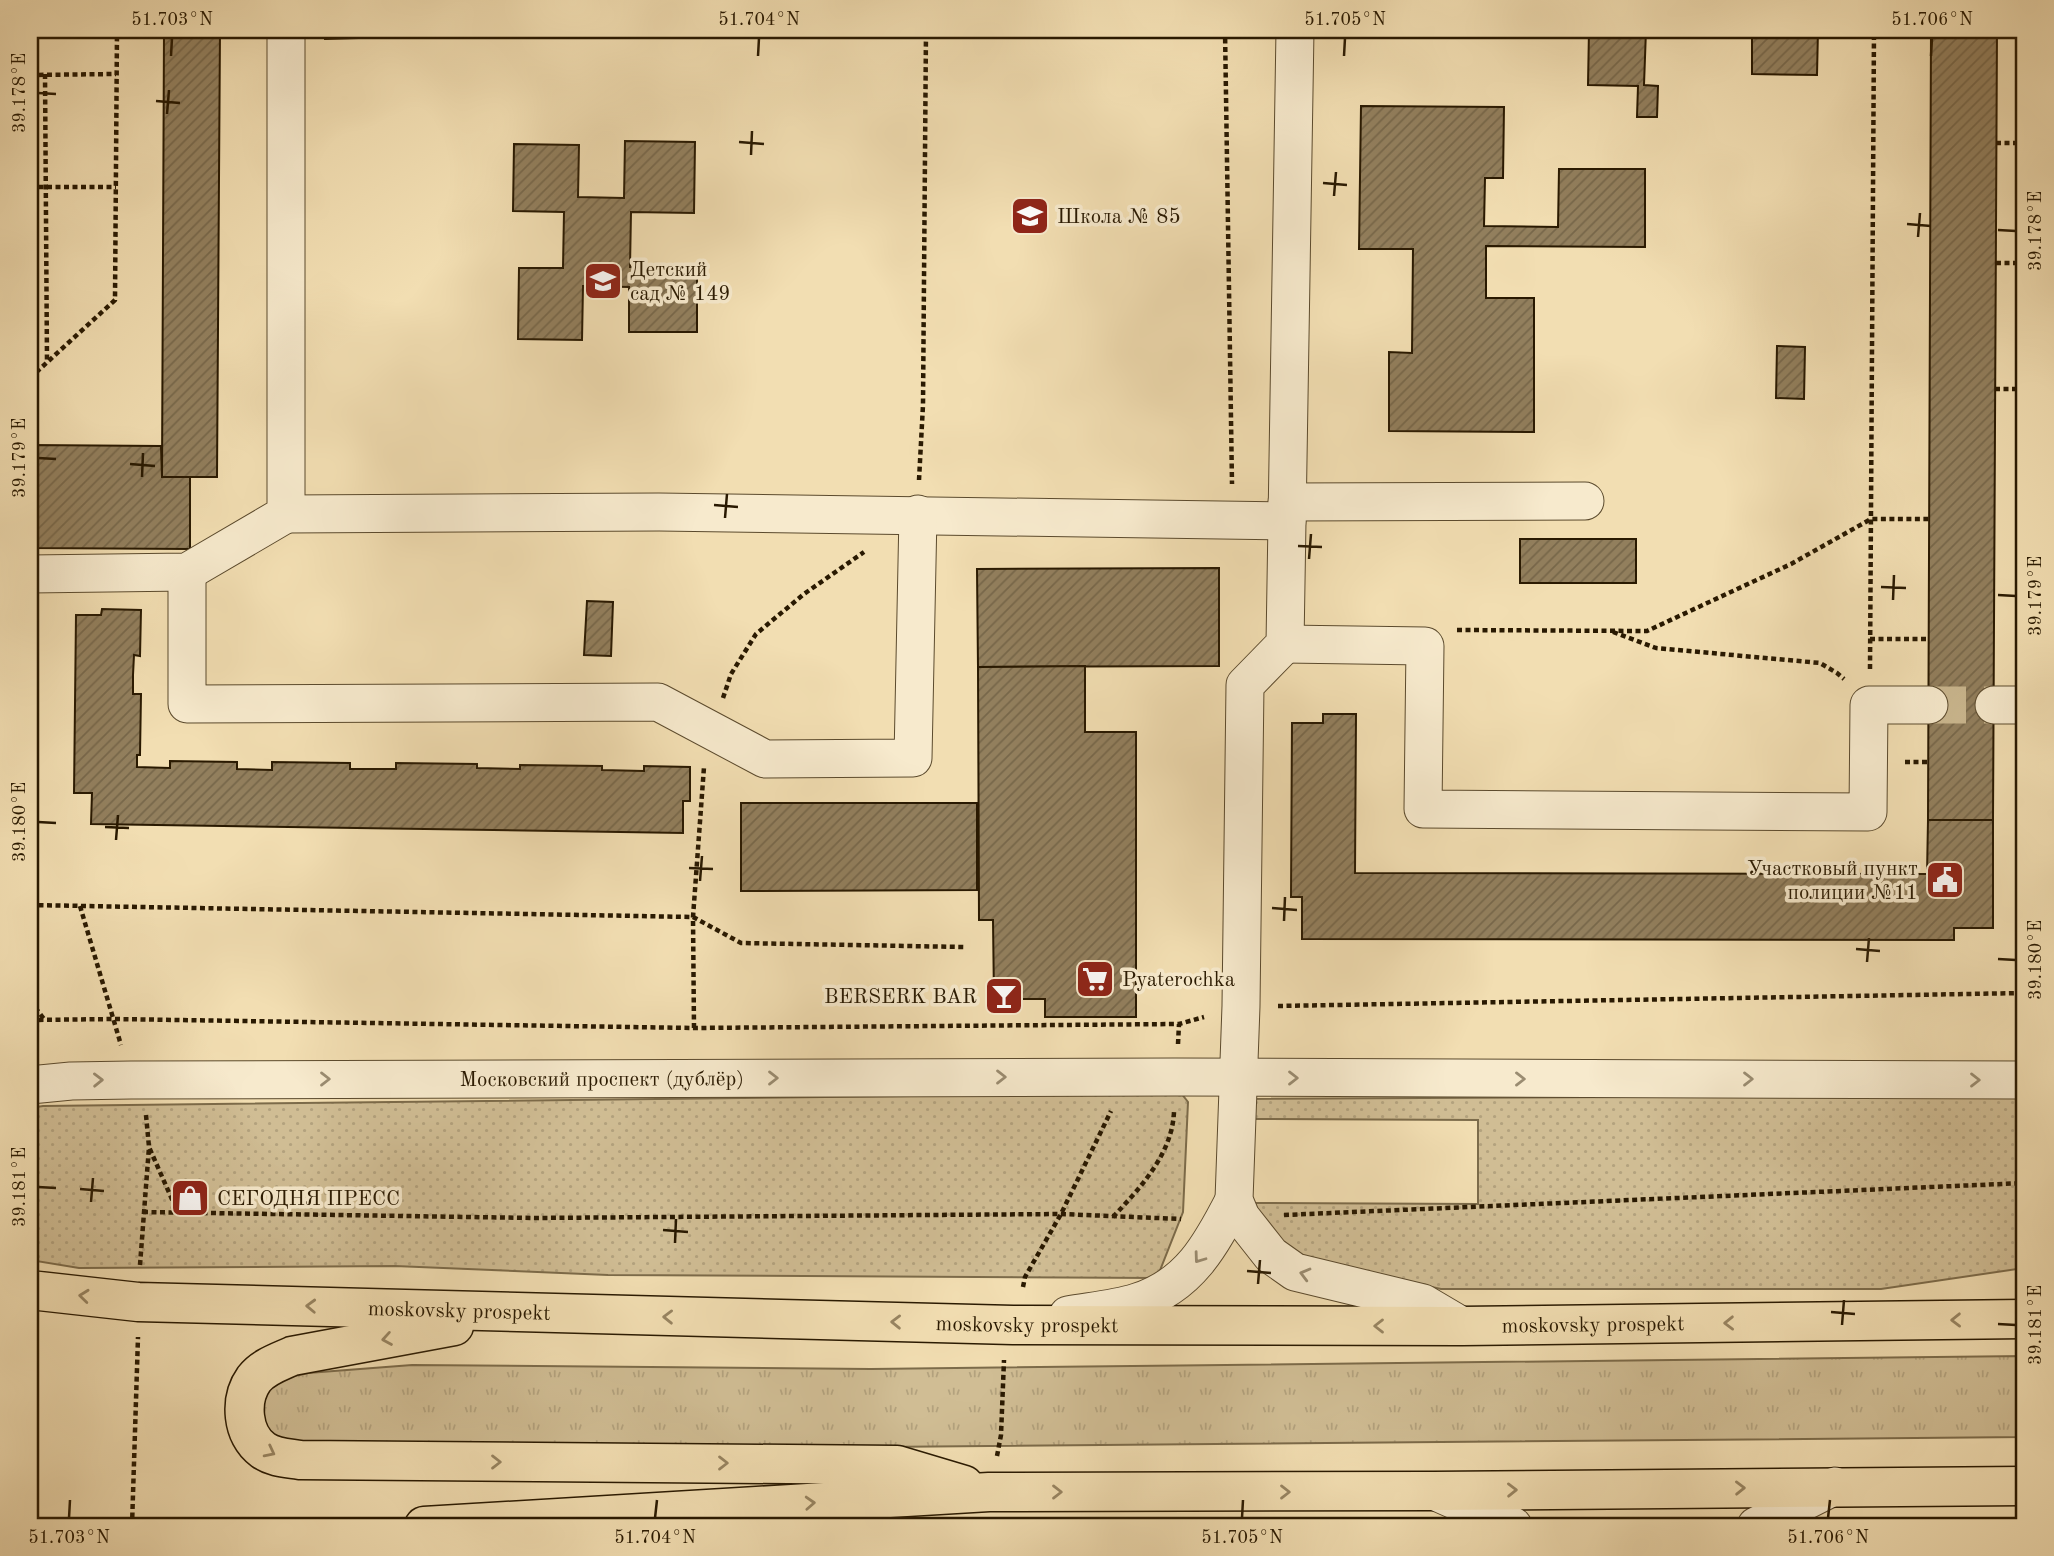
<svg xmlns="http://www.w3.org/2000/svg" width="2054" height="1556" font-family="'Old Standard TT',serif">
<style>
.grass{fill:url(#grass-tufts);stroke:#7c6b4a;stroke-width:2}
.park{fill:url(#park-dots);stroke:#7c6b4a;stroke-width:2}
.building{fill:url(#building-hatch);stroke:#291901;stroke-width:2}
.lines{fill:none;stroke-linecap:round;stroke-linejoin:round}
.minor-tunnel{stroke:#cab78f;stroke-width:37;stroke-dasharray:37 18;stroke-linecap:butt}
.minor-casing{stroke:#5b4a2d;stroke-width:39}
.major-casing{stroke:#291901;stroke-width:41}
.path{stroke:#291901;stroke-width:4.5;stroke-dasharray:5 3.5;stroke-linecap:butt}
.minor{stroke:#f7eacd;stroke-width:37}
.major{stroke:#f2deb2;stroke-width:38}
.oneway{stroke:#9a8c71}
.oneway2{stroke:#988562}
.ticks{fill:none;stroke:#291901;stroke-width:2.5}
.labels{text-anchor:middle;stroke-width:7;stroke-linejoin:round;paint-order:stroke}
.poi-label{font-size:21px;fill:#291901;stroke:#f7eacd;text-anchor:start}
.street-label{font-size:21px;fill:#291901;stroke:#f7eacd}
.neatline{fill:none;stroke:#291901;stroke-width:2.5}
.ticks-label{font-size:18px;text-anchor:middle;fill:#291901}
</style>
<defs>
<pattern id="grass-tufts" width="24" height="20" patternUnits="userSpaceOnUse" patternTransform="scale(1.75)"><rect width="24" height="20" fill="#d0bd94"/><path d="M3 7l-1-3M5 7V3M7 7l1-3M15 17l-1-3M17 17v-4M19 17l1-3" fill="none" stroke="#b3a27e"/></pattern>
<pattern id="park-dots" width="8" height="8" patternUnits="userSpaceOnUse" patternTransform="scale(1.75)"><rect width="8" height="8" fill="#d0bd94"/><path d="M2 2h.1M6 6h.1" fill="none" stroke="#b3a27e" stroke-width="1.8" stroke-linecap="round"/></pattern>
<pattern id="building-hatch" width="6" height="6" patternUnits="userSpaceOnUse" patternTransform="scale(1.75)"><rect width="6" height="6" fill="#927f5d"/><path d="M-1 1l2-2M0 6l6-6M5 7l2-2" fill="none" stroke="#77674a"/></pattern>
</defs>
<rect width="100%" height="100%" fill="#f2deb2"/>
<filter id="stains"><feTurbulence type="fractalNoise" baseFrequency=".00286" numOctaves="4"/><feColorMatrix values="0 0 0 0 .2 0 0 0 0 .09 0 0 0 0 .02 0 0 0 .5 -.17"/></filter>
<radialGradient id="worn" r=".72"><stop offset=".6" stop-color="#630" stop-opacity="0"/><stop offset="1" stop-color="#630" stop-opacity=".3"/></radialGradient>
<polygon class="grass" points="2024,1356 2024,1437 306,1452 273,1446 257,1403 270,1385 286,1378 308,1373 412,1365 871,1369"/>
<g class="park">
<polygon points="1181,1093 1188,1102 1183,1212 1157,1278 608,1275 395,1266 79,1268 30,1260 30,1108 43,1106"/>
<polygon points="2024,1095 2024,1268 1881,1289 1441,1289 1291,1257 1247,1203 1478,1204 1478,1120 1247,1119 1245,1099"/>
</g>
<g class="building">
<polygon points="164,30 220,30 217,477 162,477"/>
<polygon points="324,30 392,30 392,37 325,39"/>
<polygon points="1589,30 1646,30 1644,85 1658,86 1657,117 1637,117 1638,86 1588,85"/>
<polygon points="1752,30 1818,30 1817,75 1752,74"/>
<polygon points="1931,30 1997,30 1993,820 1928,820"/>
<polygon points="1361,106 1504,107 1503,178 1485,178 1484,226 1558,227 1559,169 1645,169 1645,247 1486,246 1486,298 1534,298 1534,432 1389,431 1389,352 1412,353 1413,249 1359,249"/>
<polygon points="625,141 695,142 694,213 631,212 630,267 697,268 697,332 629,332 629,287 583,286 582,340 518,339 519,268 563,268 564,212 513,211 514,144 579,145 578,197 624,198"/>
<polygon points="1777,346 1805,347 1804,399 1776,398"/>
<polygon points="30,445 161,446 162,477 190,477 190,549 30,548"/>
<rect x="1520" y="539" width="116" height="44"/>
<polygon points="1219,568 1219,666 978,667 977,569"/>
<polygon points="587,601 613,602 611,656 584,655"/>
<polygon points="102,609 141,610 140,656 134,655 133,675 133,694 141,694 140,755 137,755 137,767 170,768 170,761 237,762 237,769 272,770 272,762 350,763 350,769 396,769 396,763 477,764 477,768 520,769 520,765 602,766 602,770 644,771 644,766 690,767 690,801 683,801 683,833 91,824 92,793 74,793 76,615 101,615"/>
<polygon points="1085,666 1085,732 1136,732 1136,1017 1045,1017 1045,999 994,999 993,920 979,920 978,667"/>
<polygon points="1323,714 1356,714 1355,873 1927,874 1928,820 1993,820 1993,928 1954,928 1954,940 1302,939 1302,897 1291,897 1292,723 1323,723"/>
<polygon points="741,803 977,803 977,890 741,891"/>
<polygon points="182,1188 200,1188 199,1208 181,1207"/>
</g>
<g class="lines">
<polyline class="minor-tunnel" points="1929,705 1994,705"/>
<defs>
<g id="minor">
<polyline points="1295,30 1285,644 1245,685 1241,1006 1234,1200 1241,1217 1271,1255 1295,1272 1423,1303 1462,1326"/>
<polyline points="1287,502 1585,501"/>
<polyline points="286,514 659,512 1287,521"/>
<polyline points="187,572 187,704 658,702 765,759 913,758 918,514"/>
<polyline points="30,574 187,572 286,514 286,30"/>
<polyline points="1285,644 1425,646 1423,809 1868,812 1869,705 1929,705"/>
<polyline points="1994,705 2024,705"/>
<path id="s1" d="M30 1085 71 1081 131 1080 1175 1077 2024 1080"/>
<path d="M1068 1315C1091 1311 1115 1309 1137 1302 1189 1286 1211 1245 1234 1200"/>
<polyline points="1434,1491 1513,1526"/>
<polyline points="1756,1526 1835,1486"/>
</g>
<g id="major">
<path id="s2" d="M30 1290 138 1302 1013 1325 1462 1326 2024 1319"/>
<path d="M454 1326 292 1356C279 1362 263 1367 254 1379 239 1400 242 1435 263 1450 274 1458 288 1458 300 1460L897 1465 964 1485"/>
<polyline points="424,1526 989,1492 1434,1491 2024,1486"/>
</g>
</defs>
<use href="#minor" class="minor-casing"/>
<use href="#major" class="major-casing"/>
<g class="path">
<polyline points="1225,30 1232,484"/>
<polyline points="45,74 47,362"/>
<polyline points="30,75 116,74"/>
<polyline points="1996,143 2024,143"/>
<polyline points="30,187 116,187"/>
<polyline points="1996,263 2024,263"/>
<polyline points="30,378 115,300 117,30"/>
<polyline points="1995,389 2024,389"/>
<polyline points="919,480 923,405 926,30"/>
<polyline points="30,617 35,608"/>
<polyline points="1457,630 1647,631 1791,564 1871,519 1929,519"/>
<polyline points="1613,632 1656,648 1820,663 1837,673 1844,679"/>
<polyline points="1870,639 1929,639"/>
<polyline points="1870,669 1874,30"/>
<polyline points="723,698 731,674 756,634 804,594 864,552"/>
<polyline points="1905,762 1929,762"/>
<polyline points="30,905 693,917 741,943 964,947"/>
<polyline points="80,906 121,1045"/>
<polyline points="30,1001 44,1019"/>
<polyline points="1278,1006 2024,993"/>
<polyline points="30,1020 114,1019 694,1028 1179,1024 1204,1017"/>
<polyline points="694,1028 693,917 704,767"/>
<polyline points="1178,1044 1179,1024"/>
<polyline points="146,1115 149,1147 178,1213"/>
<polyline points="143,1212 534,1218 1061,1214 1181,1219"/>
<polyline points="1284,1215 2024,1183"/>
<path d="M1113 1217C1141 1187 1172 1154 1174 1112"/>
<polyline points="140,1265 149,1147"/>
<polyline points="1023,1287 1025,1277 1061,1214 1111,1111"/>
<polyline points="997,1456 1001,1435 1004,1360"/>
<polyline points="132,1526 138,1337"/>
</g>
<use href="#minor" class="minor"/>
<use href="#major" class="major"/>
</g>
<defs><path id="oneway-chevron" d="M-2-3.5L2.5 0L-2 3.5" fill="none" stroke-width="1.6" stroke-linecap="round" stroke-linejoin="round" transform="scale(1.75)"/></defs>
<g class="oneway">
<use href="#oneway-chevron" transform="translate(1001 1077)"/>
<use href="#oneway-chevron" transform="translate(773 1078)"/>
<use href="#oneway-chevron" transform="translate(1293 1078)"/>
<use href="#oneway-chevron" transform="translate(325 1079)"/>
<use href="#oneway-chevron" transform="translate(1520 1079)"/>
<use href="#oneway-chevron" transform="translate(1748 1079)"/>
<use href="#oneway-chevron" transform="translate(98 1080) rotate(-1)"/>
<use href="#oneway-chevron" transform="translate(1975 1080)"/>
<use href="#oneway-chevron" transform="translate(1199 1258) rotate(126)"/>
<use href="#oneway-chevron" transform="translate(1305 1274) rotate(-165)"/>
</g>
<g class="oneway2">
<use href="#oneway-chevron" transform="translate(84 1296) rotate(-174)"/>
<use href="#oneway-chevron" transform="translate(311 1306) rotate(-178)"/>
<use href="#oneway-chevron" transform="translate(668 1317) rotate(-179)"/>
<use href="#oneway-chevron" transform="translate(1956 1320) rotate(179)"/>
<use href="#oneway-chevron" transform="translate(896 1322) rotate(-179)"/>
<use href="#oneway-chevron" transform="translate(1729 1323) rotate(179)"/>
<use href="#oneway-chevron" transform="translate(1379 1326) rotate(-180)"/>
<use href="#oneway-chevron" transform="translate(387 1339) rotate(170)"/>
<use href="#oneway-chevron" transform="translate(270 1452) rotate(27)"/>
<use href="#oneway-chevron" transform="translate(496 1462)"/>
<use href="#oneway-chevron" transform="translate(723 1463)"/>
<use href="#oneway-chevron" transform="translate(1740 1488) rotate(-1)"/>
<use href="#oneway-chevron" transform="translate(1512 1490) rotate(-1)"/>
<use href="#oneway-chevron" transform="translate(1057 1492)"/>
<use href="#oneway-chevron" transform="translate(1285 1492)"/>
<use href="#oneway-chevron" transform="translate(810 1503) rotate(-3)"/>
</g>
<path class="ticks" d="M171 56 172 38M758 56 759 38M1344 56 1345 38M1931 56 1932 38M38 93 56 94M156 101 180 103M167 114 169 90M739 142 764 144M751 155 752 131M1323 183 1347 185M1334 196 1336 172M1907 224 1931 226M1998 230 2016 231M1918 237 1920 213M38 458 56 459M130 464 155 466M142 477 143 453M714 505 738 507M725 518 727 494M1298 546 1322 547M1309 559 1311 534M1881 587 1906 588M1998 595 2016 596M1893 600 1894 575M38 822 56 823M105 827 129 828M116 840 118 815M689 868 713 869M700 881 702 856M1272 908 1297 910M1284 921 1285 897M1856 949 1880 951M1998 959 2016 960M1867 962 1869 938M38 1187 56 1188M80 1189 104 1191M91 1202 93 1178M663 1230 688 1232M675 1243 676 1219M1247 1271 1271 1273M1258 1284 1260 1260M1831 1312 1855 1314M1998 1324 2016 1325M1842 1325 1844 1300M69 1518 70 1500M655 1518 657 1500M1242 1518 1243 1500M1828 1518 1830 1500"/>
<defs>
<symbol id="school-square" viewBox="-11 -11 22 22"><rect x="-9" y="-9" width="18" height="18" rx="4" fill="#8f2418" stroke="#f7eacd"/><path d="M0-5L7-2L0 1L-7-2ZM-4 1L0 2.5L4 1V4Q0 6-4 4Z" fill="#fff"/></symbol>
<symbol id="civic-square" viewBox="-11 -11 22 22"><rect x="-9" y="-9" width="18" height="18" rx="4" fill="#8f2418" stroke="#f7eacd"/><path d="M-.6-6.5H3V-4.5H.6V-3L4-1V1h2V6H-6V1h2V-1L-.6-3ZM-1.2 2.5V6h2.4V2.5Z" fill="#fff"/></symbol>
<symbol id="supermarket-square" viewBox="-11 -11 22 22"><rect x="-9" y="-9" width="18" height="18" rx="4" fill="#8f2418" stroke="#f7eacd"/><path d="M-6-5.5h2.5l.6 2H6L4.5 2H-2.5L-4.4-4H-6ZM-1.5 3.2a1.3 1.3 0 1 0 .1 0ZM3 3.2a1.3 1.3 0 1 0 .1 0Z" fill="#fff"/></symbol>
<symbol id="bar-square" viewBox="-11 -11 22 22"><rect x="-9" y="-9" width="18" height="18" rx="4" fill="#8f2418" stroke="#f7eacd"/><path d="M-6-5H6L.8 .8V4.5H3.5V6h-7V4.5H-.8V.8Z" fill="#fff"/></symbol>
<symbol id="shop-square" viewBox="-11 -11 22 22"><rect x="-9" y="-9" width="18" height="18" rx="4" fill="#8f2418" stroke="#f7eacd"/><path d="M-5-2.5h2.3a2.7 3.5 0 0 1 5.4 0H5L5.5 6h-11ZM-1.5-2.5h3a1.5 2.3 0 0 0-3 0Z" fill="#fff"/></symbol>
</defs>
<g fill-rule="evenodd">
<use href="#school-square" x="1008" y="194" width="44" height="44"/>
<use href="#school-square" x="581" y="259" width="44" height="44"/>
<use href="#civic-square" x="1923" y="858" width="44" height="44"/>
<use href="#supermarket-square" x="1073" y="957" width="44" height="44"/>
<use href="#bar-square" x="982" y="974" width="44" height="44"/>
<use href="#shop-square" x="168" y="1176" width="44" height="44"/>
</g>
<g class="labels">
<g class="poi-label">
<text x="1057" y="223">Школа № 85</text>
<text x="630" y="276">Детский<tspan x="630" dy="24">сад № 149</tspan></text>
<text x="1918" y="875" text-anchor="end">Участковый пункт<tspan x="1918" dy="24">полиции №11</tspan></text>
<text x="1122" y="986">Pyaterochka</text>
<text x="977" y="1003" text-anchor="end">BERSERK BAR</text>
<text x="217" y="1205">СЕГОДНЯ ПРЕСС</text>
</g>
<g class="street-label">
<text dy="7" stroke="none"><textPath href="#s1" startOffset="572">Московский проспект (дублёр)</textPath></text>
<text dy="7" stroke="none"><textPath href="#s2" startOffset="430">moskovsky prospekt</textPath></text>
<text dy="7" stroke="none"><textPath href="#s2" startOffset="998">moskovsky prospekt</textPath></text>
<text dy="7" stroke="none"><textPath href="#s2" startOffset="1564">moskovsky prospekt</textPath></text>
</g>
</g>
<rect width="2054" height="1556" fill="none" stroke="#f2deb2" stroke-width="77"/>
<rect x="38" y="38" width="1978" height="1480" class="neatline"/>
<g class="ticks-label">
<text x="172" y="25">51.703°N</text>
<text x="759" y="25">51.704°N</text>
<text x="1345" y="25">51.705°N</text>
<text x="1932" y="25">51.706°N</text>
<text transform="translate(19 93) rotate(-90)" y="6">39.178°E</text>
<text transform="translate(2035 231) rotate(-90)" y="6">39.178°E</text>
<text transform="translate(19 458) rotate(-90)" y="6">39.179°E</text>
<text transform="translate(2035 596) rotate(-90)" y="6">39.179°E</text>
<text transform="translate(19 822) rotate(-90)" y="6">39.180°E</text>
<text transform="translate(2035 960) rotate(-90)" y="6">39.180°E</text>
<text transform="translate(19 1187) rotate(-90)" y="6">39.181°E</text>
<text transform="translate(2035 1325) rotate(-90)" y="6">39.181°E</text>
<text x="69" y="1543">51.703°N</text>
<text x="655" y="1543">51.704°N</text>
<text x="1242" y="1543">51.705°N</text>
<text x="1828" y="1543">51.706°N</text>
</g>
<rect width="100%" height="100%" filter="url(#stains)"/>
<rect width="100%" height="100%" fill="url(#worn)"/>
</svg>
